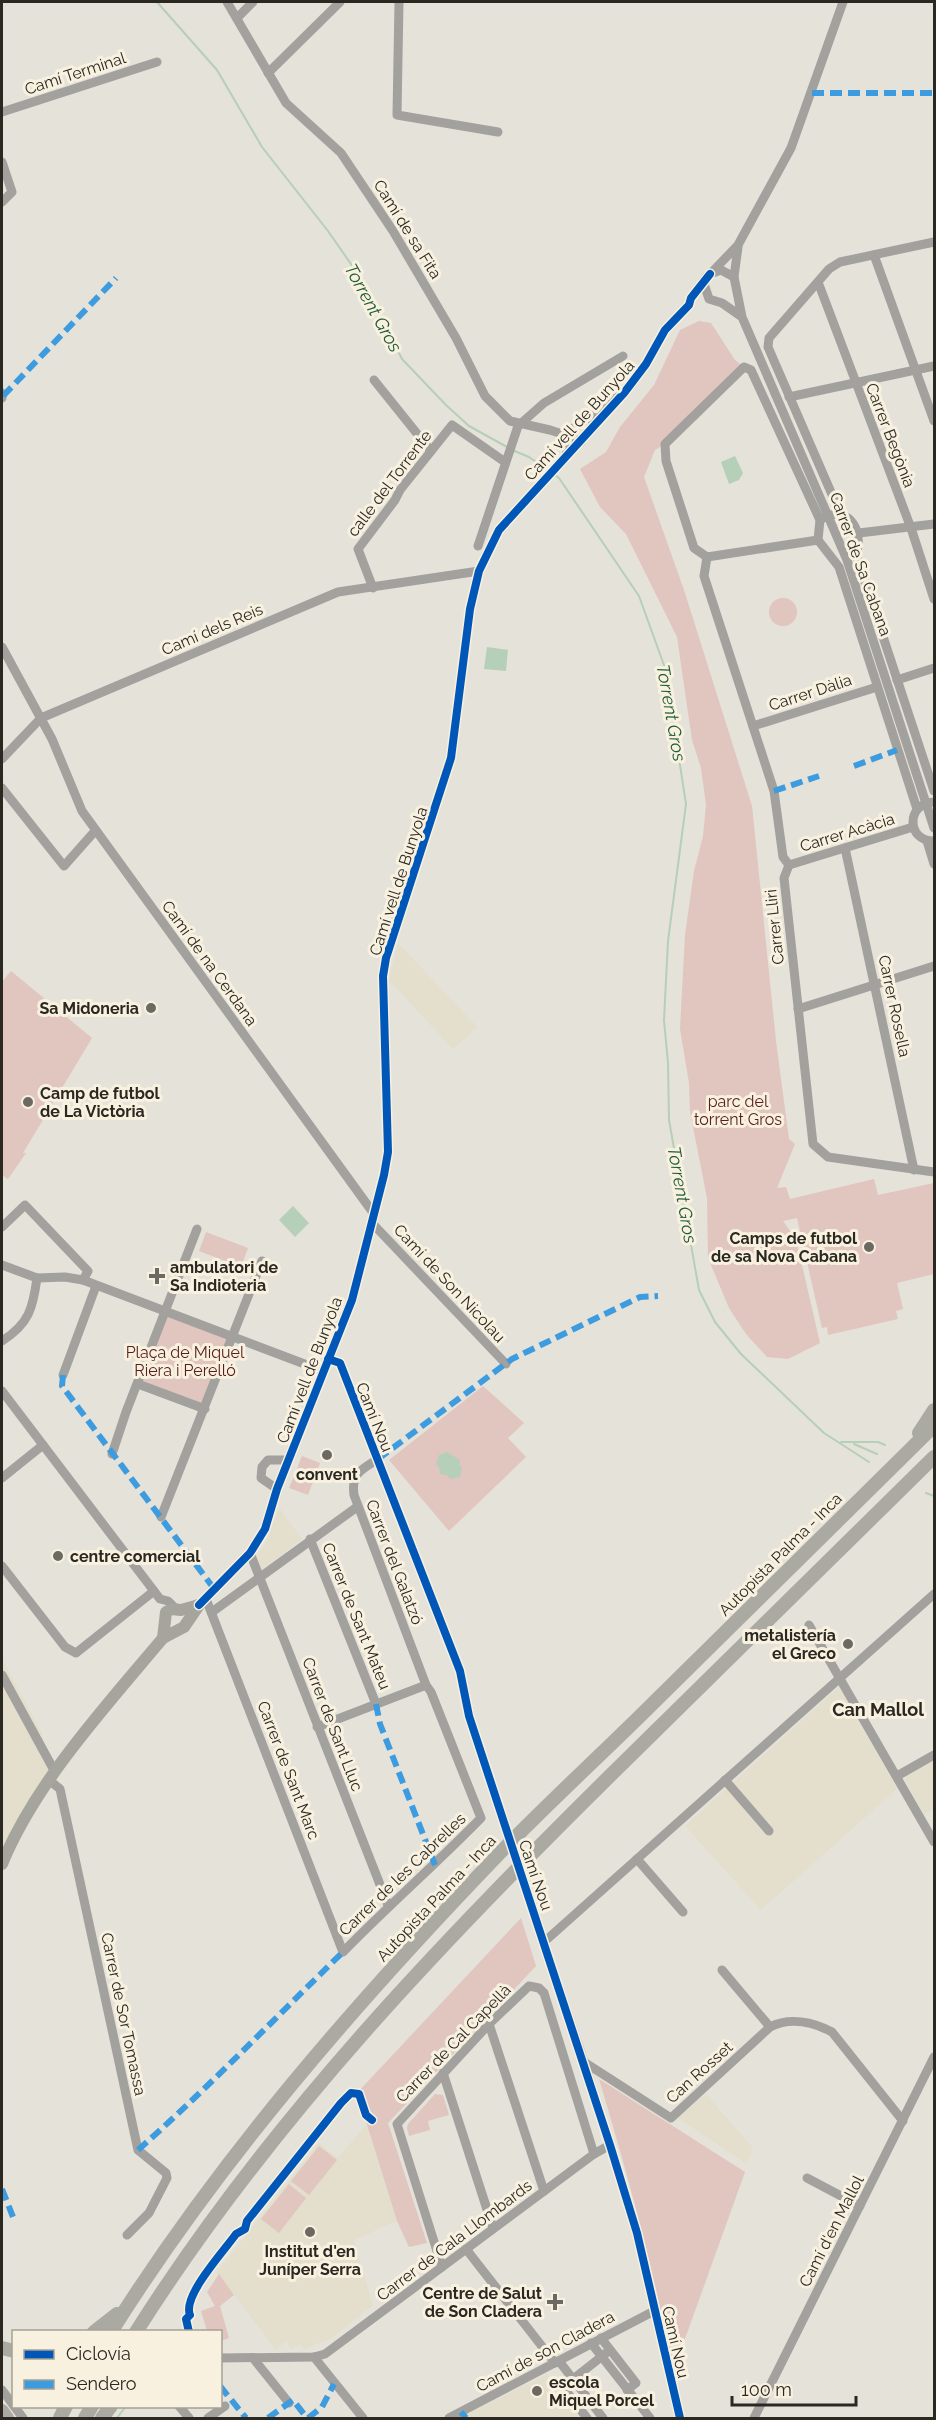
<svg xmlns="http://www.w3.org/2000/svg" width="936" height="2420" font-family="Raleway,sans-serif">
<style>
.built{fill:#e4decc}
.green{fill:#e1c5bf}
.water{fill:#b5cfb8}
.lines{fill:none;stroke-linecap:round;stroke-linejoin:round}
.stream{stroke:#b5cfb8;stroke-width:2}
.minor{stroke:#a2a19e;stroke-width:9}
.major{stroke:#a5a59e;stroke-width:12}
.highway{stroke:#aaaaa3;stroke-width:14}
.minor-bridge{stroke:#a2a19e;stroke-width:9}
.quiet{stroke:#3d9ce0;stroke-width:6;stroke-dasharray:12 6;stroke-linecap:butt}
.cycleway-casing{stroke:#f8f1e0;stroke-width:11}
.cycleway{stroke:#0057b8;stroke-width:8}
.poi-dot{fill:#6c6962;stroke:#f8f1e0;stroke-width:2}
.labels{text-anchor:middle;stroke-width:6;stroke-linejoin:round;paint-order:stroke}
.street-label{font-size:16px;fill:#2b2822;stroke:#f8f1e0}
.poi-label{font-size:16px;font-weight:bold;fill:#2b2822;stroke:#f8f1e0;text-anchor:end}
.park-label{font-size:16px;fill:#581d1e;stroke:#f8f1e0}
.water-label{font-size:18px;font-style:italic;fill:#1e5a35;stroke:#f8f1e0}
.neighbourhood-label{font-size:18px;font-weight:bold;fill:#2b2822;stroke:#f8f1e0}
</style>
<rect width="100%" height="100%" fill="#e5e2d9"/>
<g class="built">
<polygon points="398,943 477,1027 453,1049 389,980"/>
<polygon points="279,1508 302,1539 261,1570 255,1556 264,1547"/>
<polygon points="2,1659 42,1733 49,1773 2,1864"/>
<polygon points="839,1687 897,1789 761,1910 685,1826"/>
<polygon points="934,1761 934,1809 924,1814 904,1778"/>
<polygon points="706,2094 753,2148 747,2164 678,2118"/>
<polygon points="366,2125 397,2221 354,2240 373,2305 332,2338 304,2349 300,2344 291,2349 286,2341 276,2350 217,2272 319,2143 338,2158"/>
<polygon points="547,2374 582,2418 468,2418 466,2415"/>
</g>
<g class="green">
<polygon points="699,321 711,323 735,360 744,367 665,444 655,450 644,477 685,593 752,806 776,1041 789,1139 795,1144 777,1188 786,1187 790,1199 874,1179 878,1195 934,1183 934,1274 897,1283 903,1309 896,1311 898,1319 828,1335 827,1327 822,1328 797,1218 783,1221 796,1239 820,1343 788,1359 767,1357 746,1334 729,1308 708,1258 707,1198 690,1112 689,1083 680,1029 685,935 694,871 703,836 706,805 701,768 692,740 677,637 626,534 600,507 580,469 606,452 620,427 654,385 680,330"/>
<circle cx="783" cy="612" r="14"/>
<polygon points="11,971 92,1038 23,1153 26,1153 8,1179 2,1175 2,982"/>
<polygon points="206,1232 248,1248 241,1267 199,1251"/>
<polygon points="165,1312 233,1338 205,1409 138,1384"/>
<polygon points="483,1386 524,1423 508,1438 526,1457 449,1531 389,1460"/>
<polygon points="302,1456 320,1463 308,1495 289,1488"/>
<polygon points="521,1918 536,1966 388,2123 427,2243 409,2247 397,2221 357,2093"/>
<path d="M599 2079 745 2172 673 2372C655 2272 628 2176 599 2079Z"/>
<polygon points="435,2094 443,2095 449,2115 428,2121 430,2130 409,2136 407,2128 408,2124"/>
<polygon points="319,2146 337,2160 309,2195 291,2181"/>
<polygon points="289,2184 306,2198 279,2233 261,2219"/>
<polygon points="219,2274 234,2295 220,2306 229,2338 221,2341 220,2332 207,2331 201,2311 215,2306 207,2292"/>
</g>
<g class="water">
<polygon points="735,456 743,473 739,480 729,484 721,462"/>
<polygon points="487,647 508,650 506,671 484,669"/>
<polygon points="293,1206 309,1223 295,1237 279,1220"/>
<polygon points="447,1452 460,1460 459,1464 462,1468 460,1477 450,1479 447,1475 440,1474 439,1467 436,1464 439,1455"/>
</g>
<g class="lines">
<g class="stream">
<polyline points="157,2 217,70 262,147 328,231 360,277 402,359 446,405 469,426 507,447"/>
<polyline points="512,450 529,457 548,470"/>
<polyline points="553,474 559,478 639,596 665,668 686,804 668,941 664,1020 668,1063 669,1120 699,1290 715,1322 741,1354 824,1433 869,1462"/>
<polyline points="841,1442 878,1442 885,1445"/>
<polyline points="854,1444 877,1454"/>
<polyline points="926,1493 934,1496"/>
<polyline points="117,2418 126,2406"/>
</g>
<g class="minor">
<polyline points="227,2 286,103 341,153 393,231 456,338 485,396 510,421 550,430 575,438 581,442"/>
<polyline points="399,2 397,115 498,132"/>
<polyline points="237,18 253,2"/>
<polyline points="268,73 340,2"/>
<polyline points="2,112 157,62"/>
<polyline points="2,162 12,192 2,202"/>
<polyline points="874,255 934,421"/>
<polyline points="714,270 738,245 791,148 843,2"/>
<polyline points="734,277 738,247"/>
<polyline points="818,282 911,528 934,599"/>
<polyline points="742,317 722,303 709,299 704,284 710,274 721,270 734,277 742,317 847,560 934,828"/>
<polyline points="374,380 431,451"/>
<polyline points="2,393 2,398"/>
<polyline points="789,397 934,366"/>
<path d="M568 455 561 433C589 425 597 404 621 394"/>
<polyline points="840,513 768,347 769,338 829,269 840,262 934,242"/>
<polyline points="859,533 934,524"/>
<polyline points="478,546 518,426 544,403 623,356"/>
<polyline points="707,557 704,576 774,791 783,857 789,865 784,878 813,1144 828,1157 934,1172"/>
<polyline points="707,557 694,548 666,461 665,444 744,367 751,370 820,520"/>
<polyline points="707,557 818,540"/>
<polyline points="373,588 358,549 395,500 400,490 452,425 505,462"/>
<polyline points="2,647 52,739 82,811 374,1214"/>
<polyline points="897,680 934,668"/>
<polyline points="753,726 877,687"/>
<polyline points="2,759 41,718 338,592 479,571"/>
<polyline points="2,788 64,866 95,831"/>
<path d="M934 802C906 803 906 841 934 841"/>
<path d="M917 809 839 567 818 540 820 520C846 502 865 529 856 555L934 791"/>
<polyline points="927,841 934,864"/>
<polyline points="845,848 914,1170"/>
<polyline points="789,865 913,827"/>
<polyline points="798,1009 934,966"/>
<polyline points="372,1223 506,1364"/>
<polyline points="2,1227 25,1205 88,1271 83,1280"/>
<path d="M2 1265 37 1278C33 1308 29 1324 2 1341"/>
<polyline points="37,1278 65,1277 83,1280 323,1371"/>
<polyline points="328,1359 340,1363 460,1671 469,1716 495,1796"/>
<polyline points="63,1375 96,1286"/>
<polyline points="138,1384 205,1409"/>
<polyline points="2,1391 160,1599 168,1601 175,1608"/>
<polyline points="112,1454 126,1412 197,1229"/>
<polyline points="2,1478 43,1445"/>
<polyline points="277,1489 261,1478 262,1467 268,1460 288,1460"/>
<polyline points="161,1517 262,1261"/>
<polyline points="310,1539 376,1704"/>
<polyline points="250,1553 388,1905"/>
<polyline points="2,1566 65,1647 76,1653 154,1591"/>
<path d="M206 1599 343 1952C388 1906 436 1864 481 1818L431 1692 426 1685 354 1495C351 1473 361 1470 378 1459"/>
<polyline points="199,1605 250,1553 265,1529 277,1489 352,1300 384,1175 388,1152 383,976 386,958 451,758 470,609 479,571 499,530 624,393 646,364 665,330 689,305 691,298 707,276"/>
<polyline points="212,1612 357,1507"/>
<polyline points="809,1625 934,1842"/>
<polyline points="2,1675 55,1772"/>
<polyline points="317,1727 426,1685"/>
<polyline points="897,1776 934,1755"/>
<polyline points="49,1780 60,1789 138,2150 166,2173 167,2178 149,2213 127,2235"/>
<polyline points="725,1780 769,1831"/>
<polyline points="637,1859 683,1912"/>
<polyline points="535,1917 584,2062 637,2233 680,2418"/>
<polyline points="544,1942 934,1594"/>
<polyline points="722,1970 770,2027"/>
<polyline points="489,2024 544,2191"/>
<path d="M584 2062 671 2118 770 2027C790 2017 813 2022 832 2032L903 2121"/>
<polyline points="443,2073 493,2228"/>
<polyline points="807,2178 860,2206"/>
<polyline points="466,2249 555,2363"/>
<polyline points="442,2267 397,2124 489,2024 529,1986 539,1988 544,1993 594,2154"/>
<polyline points="601,2338 636,2383 627,2390"/>
<polyline points="591,2343 650,2418"/>
<polyline points="314,2357 363,2418"/>
<polyline points="220,2358 314,2357 325,2354 594,2154 610,2145"/>
<polyline points="253,2358 289,2403"/>
<polyline points="559,2361 603,2418"/>
<polyline points="2,2390 14,2406"/>
<polyline points="14,2406 23,2418"/>
<polyline points="179,2406 189,2418"/>
<polyline points="208,2418 225,2406"/>
<polyline points="449,2418 656,2310"/>
<polyline points="587,2418 563,2387 610,2350"/>
<polyline points="754,2418 934,2057"/>
</g>
<g class="major">
<polyline points="163,1638 166,1612 172,1609 181,1610 199,1605"/>
<path d="M2 1864C35 1783 106 1706 163 1638L184 1627 199 1605"/>
</g>
<g class="highway">
<polyline points="919,1433 934,1410"/>
<polyline points="94,2332 117,2314"/>
<path d="M111 2332C220 2159 354 2005 495 1858 540 1811 589 1766 636 1720 735 1622 835 1524 934 1426"/>
<path d="M136 2332C270 2120 446 1937 624 1762 728 1661 831 1559 934 1457"/>
<polyline points="2,2348 14,2351"/>
<polyline points="2,2411 7,2418"/>
<polyline points="60,2418 66,2406"/>
<polyline points="85,2418 92,2406"/>
<polyline points="102,2418 111,2406"/>
</g>
<polyline class="minor-bridge" points="495,1796 535,1917"/>
<g class="quiet">
<polyline points="812,93 934,93"/>
<polyline points="3,396 116,278"/>
<polyline points="854,766 897,750"/>
<polyline points="774,791 819,776"/>
<polyline points="63,1375 62,1386 215,1590"/>
<polyline points="378,1459 512,1359 640,1297 658,1296"/>
<polyline points="376,1704 380,1724 435,1865"/>
<path d="M138 2150C209 2087 275 2018 343 1952"/>
<polyline points="2,2189 13,2217"/>
<polyline points="220,2386 246,2418"/>
<polyline points="461,2412 466,2418"/>
<polyline points="268,2418 293,2400 307,2418"/>
<polyline points="308,2418 322,2407 334,2384"/>
</g>
<defs>
<g id="cycleway">
<polyline points="328,1359 340,1363 460,1671 469,1716 610,2145 637,2233 680,2418"/>
<polyline points="199,1605 250,1553 265,1529 277,1489 352,1300 384,1175 388,1152 383,976 386,958 451,758 470,609 479,571 499,530 624,393 646,364 665,330 689,305 691,298 710,274"/>
<path d="M189 2332 186 2319 190 2315C182 2296 224 2251 236 2234L245 2229 247 2221 341 2103 351 2093 359 2094 366 2115 372 2120"/>
</g>
</defs>
<use href="#cycleway" class="cycleway-casing"/>
<use href="#cycleway" class="cycleway"/>
</g>
<g class="poi-dot">
<circle cx="151" cy="1008" r="6"/>
<circle cx="28" cy="1102" r="6"/>
<circle cx="869" cy="1247" r="6"/>
<path d="M154 1267h6v6h6v6h-6v6h-6v-6h-6v-6h6z"/>
<circle cx="327" cy="1455" r="6"/>
<circle cx="58" cy="1556" r="6"/>
<circle cx="848" cy="1644" r="6"/>
<circle cx="310" cy="2232" r="6"/>
<path d="M552 2293h6v6h6v6h-6v6h-6v-6h-6v-6h6z"/>
<circle cx="537" cy="2391" r="6"/>
</g>
<g class="labels">
<g class="street-label">
<text transform="translate(75 73) rotate(-18)" y="6">Camí Terminal</text>
<text transform="translate(408 229) rotate(58)" y="6">Camí de sa Fita</text>
<text transform="translate(579 420) rotate(-48)" y="6">Camí vell de Bunyola</text>
<text transform="translate(891 435) rotate(69)" y="6">Carrer Begònia</text>
<text transform="translate(389 483) rotate(-53)" y="6">calle del Torrente</text>
<text transform="translate(861 564) rotate(70)" y="6">Carrer de Sa Cabana</text>
<text transform="translate(212 629) rotate(-23)" y="6">Camí dels Reis</text>
<text transform="translate(810 692) rotate(-18)" y="6">Carrer Dàlia</text>
<text transform="translate(847 832) rotate(-17)" y="6">Carrer Acàcia</text>
<text transform="translate(398 881) rotate(-72)" y="6">Camí vell de Bunyola</text>
<text transform="translate(774 927) rotate(-96)" y="6">Carrer Lliri</text>
<text transform="translate(210 963) rotate(54)" y="6">Camí de na Cerdana</text>
<text transform="translate(895 1006) rotate(78)" y="6">Carrer Rosella</text>
<text transform="translate(450 1283) rotate(47)" y="6">Camí de Son Nicolau</text>
<text transform="translate(309 1370) rotate(-69)" y="6">Camí vell de Bunyola</text>
<text transform="translate(375 1417) rotate(68)" y="6">Camí Nou</text>
<text transform="translate(780 1554) rotate(-45)" y="6">Autopista Palma - Inca</text>
<text transform="translate(395 1562) rotate(69)" y="6">Carrer del Galatzó</text>
<text transform="translate(357 1616) rotate(68)" y="6">Carrer de Sant Mateu</text>
<text transform="translate(333 1724) rotate(69)" y="6">Carrer de Sant Lluc</text>
<text transform="translate(289 1770) rotate(69)" y="6">Carrer de Sant Marc</text>
<text transform="translate(402 1874) rotate(-44)" y="6">Carrer de les Cabrelles</text>
<text transform="translate(536 1875) rotate(71)" y="6">Camí Nou</text>
<text transform="translate(436 1898) rotate(-47)" y="6">Autopista Palma - Inca</text>
<text transform="translate(124 2014) rotate(78)" y="6">Carrer de Sor Tomassa</text>
<text transform="translate(453 2043) rotate(-46)" y="6">Carrer de Cal Capellà</text>
<text transform="translate(699 2072) rotate(-42)" y="6">Can Rosset</text>
<text transform="translate(831 2231) rotate(-63)" y="6">Camí d'en Mallol</text>
<text transform="translate(454 2240) rotate(-37)" y="6">Carrer de Cala Llombards</text>
<text transform="translate(676 2342) rotate(77)" y="6">Camí Nou</text>
<text transform="translate(545 2351) rotate(-28)" y="6">Camí de son Cladera</text>
</g>
<g class="poi-label">
<text x="139" y="1014">Sa Midoneria</text>
<text x="40" y="1099" text-anchor="start">Camp de futbol<tspan x="40" dy="18">de La Victòria</tspan></text>
<text x="857" y="1244">Camps de futbol<tspan x="857" dy="18">de sa Nova Cabana</tspan></text>
<text x="170" y="1273" text-anchor="start">ambulatori de<tspan x="170" dy="18">Sa Indioteria</tspan></text>
<text x="327" y="1480" text-anchor="middle">convent</text>
<text x="70" y="1562" text-anchor="start">centre comercial</text>
<text x="836" y="1641">metalistería<tspan x="836" dy="18">el Greco</tspan></text>
<text x="310" y="2257" text-anchor="middle">Institut d'en<tspan x="310" dy="18">Juníper Serra</tspan></text>
<text x="542" y="2299">Centre de Salut<tspan x="542" dy="18">de Son Cladera</tspan></text>
<text x="549" y="2388" text-anchor="start">escola<tspan x="549" dy="18">Miquel Porcel</tspan></text>
</g>
<g class="park-label">
<text x="738" y="1107">parc del<tspan x="738" dy="18">torrent Gros</tspan></text>
<text x="185" y="1358">Plaça de Miquel<tspan x="185" dy="18">Riera i Perelló</tspan></text>
</g>
<g class="water-label">
<text transform="translate(373 308) rotate(61)" y="6">Torrent Gros</text>
<text transform="translate(671 713) rotate(80)" y="6">Torrent Gros</text>
<text transform="translate(682 1195) rotate(80)" y="6">Torrent Gros</text>
</g>
<g class="neighbourhood-label">
<text x="878" y="1716">Can Mallol</text>
</g>
</g>
<rect width="936" height="2420" fill="none" stroke="#2b2822" stroke-width="6"/>
<rect x="12" y="2330" width="210" height="78" fill="#f8f1e0" stroke="#a6a194" stroke-width="1.5"/>
<rect x="24" y="2350" width="30" height="9" fill="#0057b8" stroke="#a6a194" stroke-width="1.5"/>
<text x="66" y="2360" font-size="18" fill="#2b2822">Ciclovía</text>
<rect x="24" y="2380" width="30" height="9" fill="#3d9ce0" stroke="#a6a194" stroke-width="1.5"/>
<text x="66" y="2390" font-size="18" fill="#2b2822">Sendero</text>
<path d="M732 2396v9h124v-9" fill="none" stroke="#2b2822" stroke-width="3"/>
<text x="741" y="2396" font-size="18" fill="#2b2822" stroke="#f8f1e0" stroke-width="4.5" paint-order="stroke">100 m</text>
</svg>
